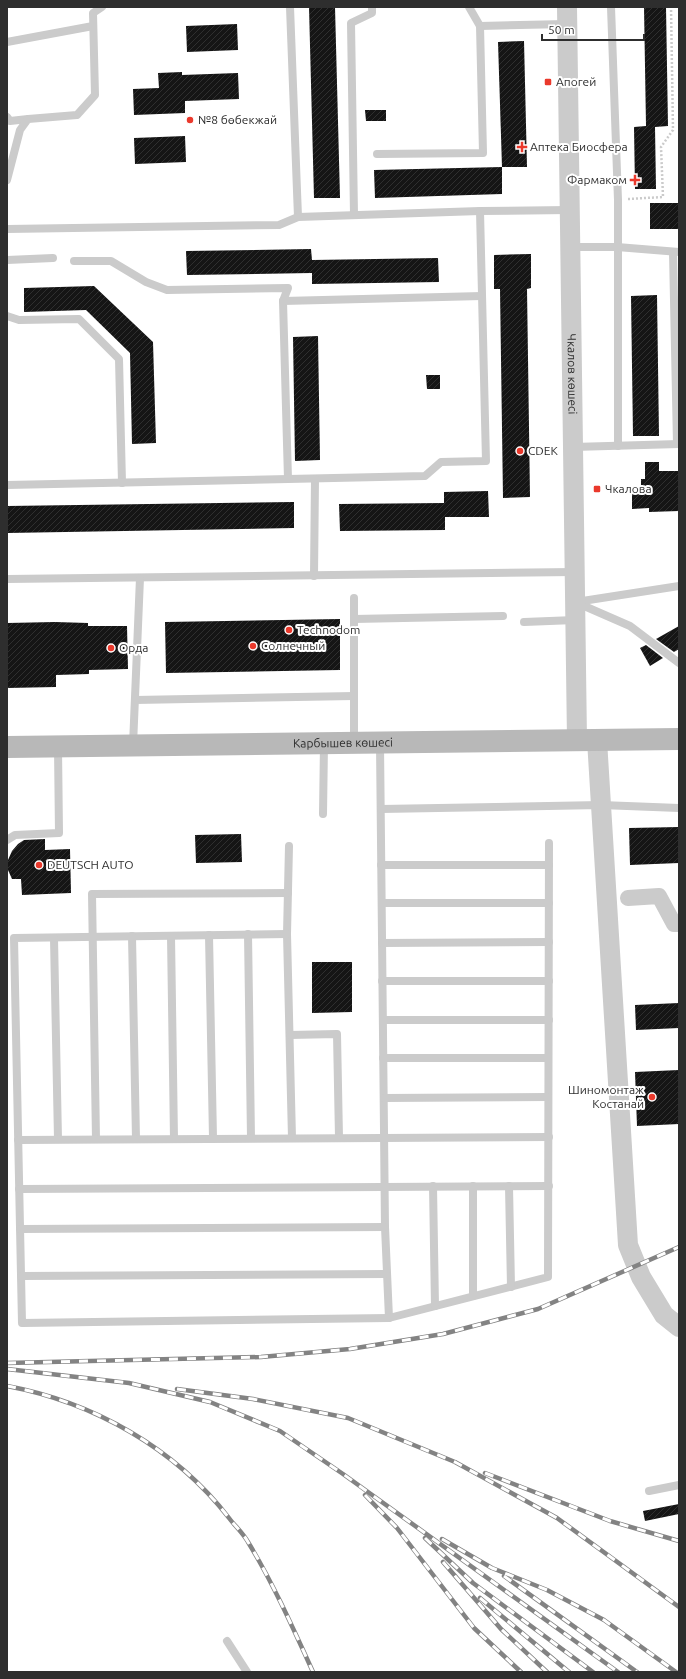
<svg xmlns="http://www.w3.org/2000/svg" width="686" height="1679" font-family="Ubuntu,sans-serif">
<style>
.building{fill:url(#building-hatch)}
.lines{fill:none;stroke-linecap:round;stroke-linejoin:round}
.path{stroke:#cbcbcb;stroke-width:2.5;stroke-dasharray:2 2;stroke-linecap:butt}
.service{stroke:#cbcbcb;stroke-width:8}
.minor{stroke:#cbcbcb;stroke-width:16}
.tertiary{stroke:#cbcbcb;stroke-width:20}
.secondary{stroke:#b8b8b8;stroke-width:22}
.rail-casing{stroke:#838383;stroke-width:4.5}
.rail{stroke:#fff;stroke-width:3;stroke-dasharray:9;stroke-linecap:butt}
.poi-dot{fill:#ea392c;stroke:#fff;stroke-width:1.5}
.labels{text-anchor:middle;stroke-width:4;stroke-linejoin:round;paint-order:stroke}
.poi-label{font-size:12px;fill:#2e2e2e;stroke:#fff;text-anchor:start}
.street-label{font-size:12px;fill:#2e2e2e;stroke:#fff}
</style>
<defs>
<pattern id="building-hatch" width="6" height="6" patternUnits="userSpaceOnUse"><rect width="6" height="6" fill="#151515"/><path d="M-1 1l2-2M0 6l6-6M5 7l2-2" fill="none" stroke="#2f2f2f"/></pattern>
</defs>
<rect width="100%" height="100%" fill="#fff"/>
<g class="building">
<polygon points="309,7 335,7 340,198 314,198"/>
<polygon points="644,7 666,7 668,126 655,127 656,189 635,189 634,127 646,126"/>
<polygon points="237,24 238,50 187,52 186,26"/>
<polygon points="524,41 527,167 502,167 498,42"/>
<polygon points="182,72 182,75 238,73 239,99 185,101 185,113 134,115 133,89 159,88 158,73"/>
<polygon points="365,110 386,110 386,121 366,121"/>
<polygon points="185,136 186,162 135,164 134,138"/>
<polygon points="502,167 502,194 375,198 374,170"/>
<rect x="650" y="203" width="29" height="26"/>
<polygon points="311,249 312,260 438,258 439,282 312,284 312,273 187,275 186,251"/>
<polygon points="531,254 531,288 527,289 530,497 503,498 500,289 494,289 494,255"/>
<polygon points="94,286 153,342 156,443 132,444 130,353 86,310 24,312 24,288"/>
<polygon points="657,295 659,436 633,436 631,296"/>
<polygon points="318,336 320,460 295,461 293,337"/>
<polygon points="426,375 440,375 440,389 427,389"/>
<polygon points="645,462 659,462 659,471 679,471 679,511 649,512 649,508 632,509 632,494 641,494 641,479 645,479"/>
<polygon points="488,491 489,517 445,517 445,530 340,531 339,504 444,503 444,492"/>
<polygon points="294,502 294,528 7,533 7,506"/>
<polygon points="340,619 340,670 166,673 165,622"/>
<polygon points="55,622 88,623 88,626 127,626 128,669 89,670 89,674 56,675 56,687 7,688 7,623"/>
<polygon points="679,626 679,649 674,652 656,639"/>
<polygon points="646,645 663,658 650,666 640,648"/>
<polygon points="679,827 679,863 630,865 629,828"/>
<polygon points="241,834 242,862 196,863 195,835"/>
<polygon points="45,839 45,850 70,849 71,893 22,895 21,879 12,879 8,870 8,860 12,851 18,844 24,840"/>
<polygon points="312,962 352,962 352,1012 312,1013"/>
<polygon points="679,1003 679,1028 636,1030 635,1005"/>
<polygon points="679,1070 679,1124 637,1126 635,1072"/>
<polygon points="679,1504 679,1514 645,1521 643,1511"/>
</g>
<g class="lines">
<polyline class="path" points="628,199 663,197 661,147 673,130 671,7"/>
<g class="service">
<polyline points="290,7 298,217"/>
<polyline points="611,7 618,200 618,446"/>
<polyline points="480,26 567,24"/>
<polyline points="7,42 93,26"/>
<polyline points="7,117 10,121 28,119"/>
<polyline points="377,154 483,153 480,26 469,7"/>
<polyline points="7,180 20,130 28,119 77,115 95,95 93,13 102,7"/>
<polyline points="354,215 351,23 372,13 372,7"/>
<polyline points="7,229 279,225 298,217 480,211 569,210"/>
<polyline points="570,247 617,247 679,252"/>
<polyline points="673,252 677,444"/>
<polyline points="7,260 53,258"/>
<polyline points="74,261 111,261 146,282 167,290 288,288 283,301 288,479"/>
<polyline points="283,301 482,296"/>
<polyline points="7,316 19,320 79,319 119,359 122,483"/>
<polyline points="573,447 679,444"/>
<polyline points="7,485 425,476 441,462 486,461 480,211"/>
<polyline points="314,576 315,479"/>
<polyline points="7,579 574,572"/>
<polyline points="575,602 630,626 679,663"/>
<polyline points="576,602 679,586"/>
<polyline points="354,619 503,616"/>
<polyline points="524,622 575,620"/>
<polyline points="135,700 354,696"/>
<polyline points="354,741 354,598"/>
<polyline points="380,744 385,1227 389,1318"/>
<polyline points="133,745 140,578"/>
<polyline points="381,809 601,805 679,808"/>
<polyline points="323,814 324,744"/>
<polyline points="7,840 15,835 59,833 58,748"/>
<polyline points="289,846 287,934 292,1138"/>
<polyline points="381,865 549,865"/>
<polyline points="382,903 549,903"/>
<polyline points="248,934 251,1138"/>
<polyline points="287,934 14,938 22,1323 389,1318 548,1277 549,843"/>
<polyline points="209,935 213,1138"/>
<polyline points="132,936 136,1139"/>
<polyline points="171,936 174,1139"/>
<polyline points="54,938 58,1139"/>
<polyline points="382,943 549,942"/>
<polyline points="382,981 549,981"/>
<polyline points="383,1020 549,1020"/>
<polyline points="290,1035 337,1034 339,1138"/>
<polyline points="383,1058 548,1058"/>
<polyline points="384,1098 548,1097"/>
<polyline points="96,1139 92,894 288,893"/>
<polyline points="18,1140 549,1137"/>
<polyline points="433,1186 435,1306"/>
<polyline points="473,1186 473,1296"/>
<polyline points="509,1186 511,1287"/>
<polyline points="19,1189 549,1186"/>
<polyline points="20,1229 385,1227"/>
<polyline points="21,1276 386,1274"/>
<polyline points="649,1491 679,1485"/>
<polyline points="227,1641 247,1672"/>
</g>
<polyline class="minor" points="628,898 659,896 674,924 679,924"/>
<g class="tertiary">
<path id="s1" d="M567 7 577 740"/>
<polyline points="597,740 628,1245 641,1277 664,1315 679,1327"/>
</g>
<path class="secondary" id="s2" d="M7 747 679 739"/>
<defs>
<g id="rail">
<polyline points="7,1363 261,1357 350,1349 443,1334 538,1309 679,1247"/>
<polyline points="7,1369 129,1383 210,1402 280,1431 343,1474 618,1672"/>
<path d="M7 1386C93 1402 175 1448 229 1518 235 1526 243 1533 248 1542 273 1583 293 1628 313 1672"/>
<polyline points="177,1389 253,1399 348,1418 455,1462 557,1518 679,1607"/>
<polyline points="485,1473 610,1521 679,1541"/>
<polyline points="365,1495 397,1528 474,1628 521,1672"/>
<polyline points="425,1538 473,1583 593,1672"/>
<polyline points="442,1539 492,1568 547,1590 604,1620 676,1672"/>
<polyline points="443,1562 501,1629 547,1672"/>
<polyline points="504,1576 637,1672"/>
<polyline points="480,1598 569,1672"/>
</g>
</defs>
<use href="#rail" class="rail-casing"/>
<use href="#rail" class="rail"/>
</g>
<g class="poi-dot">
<rect x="544" y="78" width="8" height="8" rx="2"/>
<circle cx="190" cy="120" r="4"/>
<path d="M520 141h4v4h4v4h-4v4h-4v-4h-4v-4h4z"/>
<path d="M633 174h4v4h4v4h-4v4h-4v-4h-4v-4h4z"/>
<circle cx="520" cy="451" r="4"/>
<rect x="593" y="485" width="8" height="8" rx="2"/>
<circle cx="289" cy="630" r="4"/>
<circle cx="253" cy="646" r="4"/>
<circle cx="111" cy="648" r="4"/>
<circle cx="39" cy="865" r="4"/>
<circle cx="652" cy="1097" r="4"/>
</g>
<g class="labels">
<g class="poi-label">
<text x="556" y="86">Апогей</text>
<text x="198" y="124">№8 бөбекжай</text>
<text x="530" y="151">Аптека Биосфера</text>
<text x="627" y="184" text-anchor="end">Фармаком</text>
<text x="528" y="455">CDEK</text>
<text x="605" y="493">Чкалова</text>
<text x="297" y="634">Technodom</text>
<text x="261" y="650">Солнечный</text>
<text x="119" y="652">Орда</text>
<text x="47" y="869">DEUTSCH AUTO</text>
<text x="644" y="1094" text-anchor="end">Шиномонтаж<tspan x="644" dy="14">Костанай</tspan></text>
</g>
<g class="street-label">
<text dy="4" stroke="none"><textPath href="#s1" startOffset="367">Чкалов көшесі</textPath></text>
<text dy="4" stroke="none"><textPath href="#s2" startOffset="336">Карбышев көшесі</textPath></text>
</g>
</g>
<rect width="686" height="1679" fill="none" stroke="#2e2e2e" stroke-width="16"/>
<path d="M542 34v6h102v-6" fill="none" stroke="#2e2e2e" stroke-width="2"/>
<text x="548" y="34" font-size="12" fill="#2e2e2e" stroke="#ffffff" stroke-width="3" paint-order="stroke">50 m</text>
</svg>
